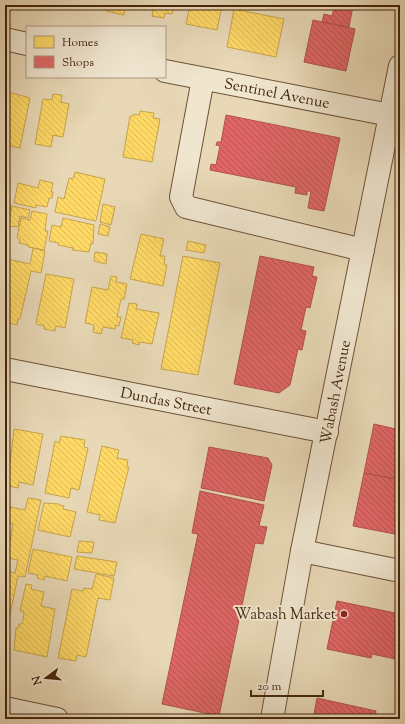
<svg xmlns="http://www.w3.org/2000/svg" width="405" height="724" font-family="'Sorts Mill Goudy',serif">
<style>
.homes{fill:url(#homes-back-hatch);stroke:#c7a34b}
.shops{fill:url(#shops-back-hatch);stroke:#b1524b}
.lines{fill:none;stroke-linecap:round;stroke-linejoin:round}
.minor-casing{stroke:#6c5236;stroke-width:24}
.minor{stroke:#f0e6d0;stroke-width:22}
.poi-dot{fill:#8f2418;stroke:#f0e6d0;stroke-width:1.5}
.labels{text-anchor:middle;stroke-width:4;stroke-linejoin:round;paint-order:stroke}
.street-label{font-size:15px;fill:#43250c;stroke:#f0e6d0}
.poi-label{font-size:15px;fill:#43250c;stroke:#f0e6d0;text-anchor:end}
</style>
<defs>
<pattern id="homes-back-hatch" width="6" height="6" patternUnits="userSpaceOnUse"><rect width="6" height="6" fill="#ffd966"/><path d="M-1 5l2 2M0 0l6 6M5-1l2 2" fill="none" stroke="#dcba57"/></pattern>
<pattern id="shops-back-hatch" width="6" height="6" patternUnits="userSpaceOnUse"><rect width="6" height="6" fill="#e06666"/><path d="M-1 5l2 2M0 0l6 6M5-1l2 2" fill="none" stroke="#b75452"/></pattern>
</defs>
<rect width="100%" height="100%" fill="#e8d8b6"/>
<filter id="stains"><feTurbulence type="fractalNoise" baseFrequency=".005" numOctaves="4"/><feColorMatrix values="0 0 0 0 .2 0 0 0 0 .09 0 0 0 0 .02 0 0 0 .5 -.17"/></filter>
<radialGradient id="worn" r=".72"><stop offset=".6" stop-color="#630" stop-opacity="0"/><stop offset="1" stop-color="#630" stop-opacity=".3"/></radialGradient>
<g class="homes">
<polygon points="107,5 133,5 132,8 125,6 124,15 106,11"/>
<polygon points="146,5 174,5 172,14 165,13 164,18 152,16 153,10 146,9"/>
<polygon points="190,5 222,5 217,30 186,24"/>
<polygon points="258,5 285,5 284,10"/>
<polygon points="234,9 284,19 276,57 227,47"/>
<polygon points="5,91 30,98 20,148 5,145"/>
<polygon points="53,94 62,95 61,102 69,104 63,137 53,135 51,147 35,144 43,99 52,100"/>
<polygon points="140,111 154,113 153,118 160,119 152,162 123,157 130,116 133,116 134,114 139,115"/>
<polygon points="75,172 105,179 96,221 55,212 58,197 64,199 69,178 73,179"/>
<polygon points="40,180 53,183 51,192 53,192 52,198 49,198 47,207 36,205 36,208 14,203 18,183 38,188"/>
<polygon points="5,204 11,205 6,229 5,229"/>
<polygon points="103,204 115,207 111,225 100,222"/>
<polygon points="12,206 30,210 28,218 20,216 18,227 8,226"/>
<polygon points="32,211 47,214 45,231 48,231 44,250 28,247 28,245 19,243 20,239 17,238 21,218 30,220"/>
<polygon points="63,218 94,225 93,244 91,243 89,252 72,250 73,248 58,245 59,243 49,241 52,225 61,227"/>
<polygon points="100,224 110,227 108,236 98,234"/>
<polygon points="141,234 164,239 160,256 165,256 164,264 167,265 163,286 130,279"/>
<polygon points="188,241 206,245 204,253 186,250"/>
<polygon points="33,248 45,251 41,273 31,271 20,319 18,319 17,325 5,322 5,271 7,259 30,264"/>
<polygon points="95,252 107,254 106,264 94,261"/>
<polygon points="183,256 220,263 198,375 161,369"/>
<polygon points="46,274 74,279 65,328 56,326 55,331 44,329 44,325 38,325 36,323"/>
<polygon points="111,276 117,277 116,282 127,284 124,299 121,299 117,317 121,317 119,326 116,325 115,329 103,327 101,334 93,332 94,325 85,323 92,287 108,290"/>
<polygon points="129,303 137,304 136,309 159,313 152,344 139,342 139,345 132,343 133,340 121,338"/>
<polygon points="14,429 43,434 33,485 19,482 18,488 5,485 5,472 6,463 10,463"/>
<polygon points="61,436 85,440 84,447 88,448 79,490 71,488 69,498 45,493 55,441 59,443"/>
<polygon points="102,446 119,450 117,458 128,460 127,467 129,467 115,523 99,520 100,515 87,512"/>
<polygon points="28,498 41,500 25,577 18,576 5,639 5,571 15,573 18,560 7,558 9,551 5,550 5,541 10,542 13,524 5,522 5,506 25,510"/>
<polygon points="44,503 59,504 59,505 64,506 63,509 76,512 70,537 38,530"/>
<polygon points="79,541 94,542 92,553 77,552"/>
<polygon points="33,549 72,557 67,581 45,576 44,580 37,578 38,575 28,573"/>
<polygon points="77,556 117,562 114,576 74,569"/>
<polygon points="96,574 114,578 110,600 98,598 86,657 77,655 76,661 58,658 72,589 83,591 84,588 92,589"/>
<polygon points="26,584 32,585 31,589 44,592 41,606 55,609 47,657 14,650 16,628 18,628 19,624 22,624 24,614 23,611 20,611"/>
</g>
<g class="shops">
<polygon points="335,5 353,6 349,27 322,22 324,14 332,16"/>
<polygon points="313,20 355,29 346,71 304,62"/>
<polygon points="226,115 340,138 324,211 308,208 311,191 307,191 307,195 295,193 296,187 210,170 211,164 216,165 220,146 216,145 217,142 221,142"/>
<polygon points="260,256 314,267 312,276 317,277 310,308 306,307 301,330 306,331 302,350 298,349 290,385 279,393 234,384"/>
<polygon points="374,424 400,430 400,480 364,473"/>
<polygon points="209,447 268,458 272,465 264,501 201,488"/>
<polygon points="364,473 400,480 400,535 353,526"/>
<polygon points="200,491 264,505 259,526 267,527 263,544 255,543 219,716 162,704 198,534 192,533"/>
<polygon points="337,601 400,614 400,660 372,654 371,658 327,649"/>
<polygon points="317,698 376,711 375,719 313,719"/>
</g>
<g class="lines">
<defs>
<g id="minor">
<polyline points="5,39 27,44"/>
<polyline points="165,71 390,115"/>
<polyline points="203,79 181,197 186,207 363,250"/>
<polyline points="5,369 327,432"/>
<polyline points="302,551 400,571"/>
<polyline points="5,708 57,719"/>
<polyline points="272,719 302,551 400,66"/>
</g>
</defs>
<use href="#minor" class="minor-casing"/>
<use href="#minor" class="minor"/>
</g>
<circle class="poi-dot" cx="344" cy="614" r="4"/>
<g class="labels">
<g class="street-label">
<text transform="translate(277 93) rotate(11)" y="5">Sentinel Avenue</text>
<text transform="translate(335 392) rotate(-79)" y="5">Wabash Avenue</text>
<text transform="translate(166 401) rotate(11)" y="5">Dundas Street</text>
</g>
<g class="poi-label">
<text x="336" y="619">Wabash Market</text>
</g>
</g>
<rect width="405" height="724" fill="none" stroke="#e8d8b6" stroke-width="20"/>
<rect x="6" y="6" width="393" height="712" fill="none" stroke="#43250c" stroke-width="2"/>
<rect x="10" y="10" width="385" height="704" fill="none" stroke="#43250c"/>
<rect x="26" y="26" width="140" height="52" fill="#f0e6d0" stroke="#ab9982"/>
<rect x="34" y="36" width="20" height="12" fill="#ffd966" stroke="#ab9982"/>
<text x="62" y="46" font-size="12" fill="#43250c">Homes</text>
<rect x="34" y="56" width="20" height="12" fill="#e06666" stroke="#ab9982"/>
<text x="62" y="66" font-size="12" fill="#43250c">Shops</text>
<g transform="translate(46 678) rotate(254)" stroke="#f0e6d0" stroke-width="3" paint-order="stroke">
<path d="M0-3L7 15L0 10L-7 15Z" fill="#43250c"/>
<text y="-6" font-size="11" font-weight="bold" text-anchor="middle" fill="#43250c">N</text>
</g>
<path d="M251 690v6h72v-6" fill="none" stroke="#43250c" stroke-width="2"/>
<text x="257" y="690" font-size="12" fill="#43250c" stroke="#f0e6d0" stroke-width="3" paint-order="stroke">20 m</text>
<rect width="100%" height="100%" filter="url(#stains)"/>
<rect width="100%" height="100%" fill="url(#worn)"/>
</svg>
